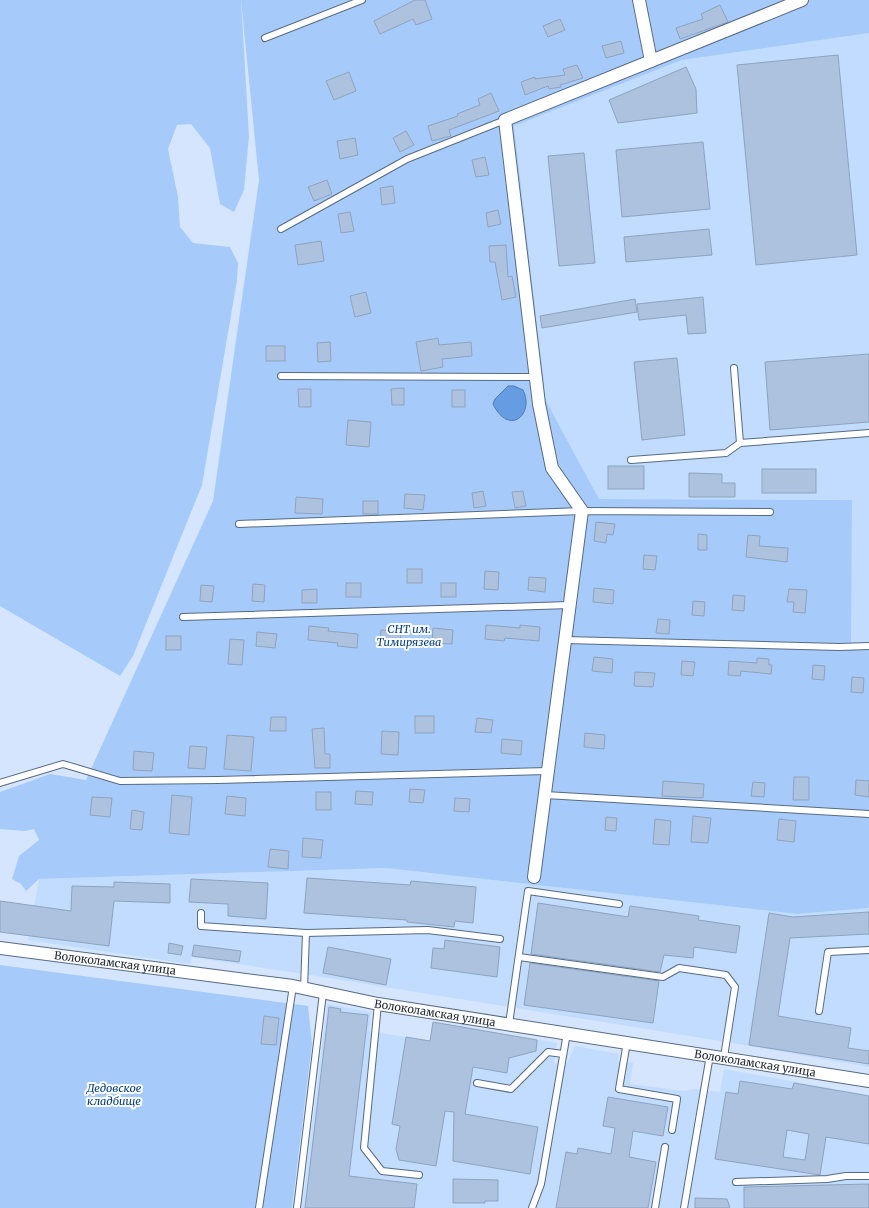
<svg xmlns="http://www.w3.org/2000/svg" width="869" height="1208" font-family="Merriweather,serif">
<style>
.built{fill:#c1dcff}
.green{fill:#a6cbfb}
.water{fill:#659ce2;stroke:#517aae}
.building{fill:#acc2de;stroke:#8ea3be;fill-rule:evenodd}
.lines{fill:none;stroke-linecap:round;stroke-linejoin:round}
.service-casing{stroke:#576a83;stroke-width:8}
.minor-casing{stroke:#576a83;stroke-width:14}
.service{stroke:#fff;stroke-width:6}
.minor{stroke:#fff;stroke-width:12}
.labels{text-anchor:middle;stroke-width:4;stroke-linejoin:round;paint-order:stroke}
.park-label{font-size:11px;font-style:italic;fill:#013d7b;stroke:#fff}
.street-label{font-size:11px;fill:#222a35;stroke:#fff}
</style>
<rect width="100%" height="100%" fill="#d4e5fd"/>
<g class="built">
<polygon points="869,33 869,645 851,646 851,500 599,499 546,401 514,126 682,60"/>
<polygon points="386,868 797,914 869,908 869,1067 727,1042 304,974 192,957 190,964 28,940 39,879"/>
<polygon points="327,1004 371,1012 369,1031 375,1032 430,1041 433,1022 557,1043 554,1063 566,1065 575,1046 619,1054 618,1061 633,1063 630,1084 684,1091 695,1089 720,1092 724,1069 869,1095 869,1208 302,1208"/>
</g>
<g class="green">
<polygon points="0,0 241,0 249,136 244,190 234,212 220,204 210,148 191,124 177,125 168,149 178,197 180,227 193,243 230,247 238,263 237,280 202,485 133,656 120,676 0,606"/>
<polygon points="241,0 869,0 869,33 682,60 514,126 546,401 599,499 852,500 851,646 869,645 869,908 797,914 386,868 39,879 26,891 21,884 12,879 19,856 39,840 34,829 25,831 0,829 0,792 50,774 86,780 213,501 259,180"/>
<polygon points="0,965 308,1006 312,1044 292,1208 0,1208"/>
</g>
<path class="water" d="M508 386H514L523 390C535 414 509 437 493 404L495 399Z"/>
<g class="building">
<polygon points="415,0 425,0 432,19 416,25 413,19 380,34 374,21"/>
<polygon points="720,5 728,22 680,39 676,28 703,19 701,14"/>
<polygon points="560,19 565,30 548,37 543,26"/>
<polygon points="621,41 624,53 606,58 602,46"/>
<polygon points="838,55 857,255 756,265 737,65"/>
<polygon points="577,65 583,78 560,85 561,87 549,89 548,86 525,95 521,82 535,77 535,79 565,75 563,69"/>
<polygon points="686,67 696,89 697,113 618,123 609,100"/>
<polygon points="349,72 356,91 334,100 326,81"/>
<polygon points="491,93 499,111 449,130 451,136 432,141 428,126 458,116 457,114 480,105 478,99"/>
<polygon points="406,131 414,145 400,152 393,138"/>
<polygon points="355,138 358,155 340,159 337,141"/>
<polygon points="703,142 710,209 622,217 616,150"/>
<polygon points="584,153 595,263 559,266 548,156"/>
<polygon points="485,157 489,175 476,177 472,160"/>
<polygon points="327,180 332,194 314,201 308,187"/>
<polygon points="393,186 395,203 382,205 380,188"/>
<polygon points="498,210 501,224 488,227 486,213"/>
<polygon points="350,212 354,231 341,233 338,214"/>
<polygon points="709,229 712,255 626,262 624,237"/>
<polygon points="321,241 324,261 298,265 295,245"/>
<polygon points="506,245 508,277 512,276 516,297 502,300 495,262 490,262 489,246"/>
<polygon points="366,292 371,313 355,317 350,296"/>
<polygon points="703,297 706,333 688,334 686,315 639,320 637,304"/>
<polygon points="635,299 637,312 542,328 540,316"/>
<polygon points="438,338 439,345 471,342 472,356 442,359 443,367 421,371 416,342"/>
<polygon points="330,342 331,361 318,362 317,343"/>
<rect x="266" y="346" width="19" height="15"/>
<polygon points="869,354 869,422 770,430 765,362"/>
<polygon points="677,358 685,435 642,440 634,362"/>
<polygon points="404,388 404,405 392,405 391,389"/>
<polygon points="298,389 311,389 311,407 299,407"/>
<rect x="452" y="390" width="13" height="17"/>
<polygon points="348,420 371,422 369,447 346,445"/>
<rect x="608" y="466" width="36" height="23"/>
<rect x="762" y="469" width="54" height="24"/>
<polygon points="689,473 722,474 722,483 735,483 735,497 689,497"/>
<polygon points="483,491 486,506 474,508 472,493"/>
<polygon points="523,491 526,506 515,508 512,492"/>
<polygon points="405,494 425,495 423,510 404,508"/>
<polygon points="296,497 323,499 322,514 295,513"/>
<rect x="363" y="501" width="15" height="13"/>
<polygon points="596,522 615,524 613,535 607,534 606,543 594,541"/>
<polygon points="698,534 707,535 707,550 698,550"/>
<polygon points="748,535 760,536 759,546 788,548 787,562 746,557"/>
<polygon points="644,555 657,556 655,570 643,569"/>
<rect x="407" y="569" width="15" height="14"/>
<polygon points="485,571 499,572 498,590 484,589"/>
<polygon points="529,577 546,578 545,592 528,590"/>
<rect x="346" y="583" width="15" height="14"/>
<rect x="441" y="583" width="15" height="14"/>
<polygon points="253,584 265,585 264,602 252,601"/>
<polygon points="201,585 214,586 212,602 200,601"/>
<polygon points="594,588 614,590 613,604 593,602"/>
<polygon points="317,589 317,603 302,603 302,590"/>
<polygon points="789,589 807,590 805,613 793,612 794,602 787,602"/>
<polygon points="733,595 745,596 744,611 732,610"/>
<polygon points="693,601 705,602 704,616 692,615"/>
<polygon points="658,619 670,620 669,634 656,633"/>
<polygon points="486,625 520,628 520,625 540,627 539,641 505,638 504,641 485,639"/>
<polygon points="309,626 329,628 328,631 358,634 357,648 337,646 338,643 308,640"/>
<polygon points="433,628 453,630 452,644 432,643"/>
<polygon points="381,630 401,631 400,645 380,644"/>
<polygon points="257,632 277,634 275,648 256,646"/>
<rect x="166" y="636" width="15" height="14"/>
<polygon points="230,639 244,640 242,665 228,664"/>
<polygon points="594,657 613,659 612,673 592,671"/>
<polygon points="757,658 769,659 769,665 772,665 771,674 741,671 740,676 728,675 729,661 757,663"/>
<polygon points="682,661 695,662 693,676 681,675"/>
<polygon points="813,665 825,666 824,680 812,679"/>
<polygon points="635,672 655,673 653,687 634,686"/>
<polygon points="852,677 864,678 863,693 851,692"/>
<rect x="415" y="716" width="19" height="17"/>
<polygon points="271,717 286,717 286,731 270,731"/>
<polygon points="477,718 493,720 491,733 475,732"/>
<polygon points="324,728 325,754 330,754 330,768 315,768 312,729"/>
<polygon points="382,731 399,732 398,755 381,754"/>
<polygon points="585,733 605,735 604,749 584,747"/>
<polygon points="227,735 254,737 251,771 224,769"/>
<polygon points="502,739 522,741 521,755 501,753"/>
<polygon points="190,746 207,747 205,769 188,768"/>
<polygon points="134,751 154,753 152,771 133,770"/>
<polygon points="794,777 809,777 809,800 793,800"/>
<polygon points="856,780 869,781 869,797 855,795"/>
<polygon points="663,781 704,784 703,798 662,796"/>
<polygon points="753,782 765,783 764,797 751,796"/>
<polygon points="410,789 425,790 423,803 409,802"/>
<polygon points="356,791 373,792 372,805 355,804"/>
<rect x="316" y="792" width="15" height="18"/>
<polygon points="172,795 192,797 189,835 169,833"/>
<polygon points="227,796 246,798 245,816 225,814"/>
<polygon points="92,797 112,798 110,817 90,815"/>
<polygon points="455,798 470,799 469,812 454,811"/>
<polygon points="132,810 144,812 142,830 130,829"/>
<polygon points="693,816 711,818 708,843 691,842"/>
<polygon points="606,817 617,818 616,831 605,830"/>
<polygon points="655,819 671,821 669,845 653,844"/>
<polygon points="779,819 796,821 794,842 777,840"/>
<polygon points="303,838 323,840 321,858 302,857"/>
<polygon points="270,849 289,851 288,869 268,867"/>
<polygon points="307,878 410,885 411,881 476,887 473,923 455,921 454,927 407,922 407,920 304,913"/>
<polygon points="191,879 268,883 266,919 228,916 228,904 189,902"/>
<polygon points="114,882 170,884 170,903 114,901 109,946 0,932 0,901 71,911 72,886 114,887"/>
<polygon points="538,903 628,917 630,906 699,916 698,920 740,926 736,953 694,947 693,958 664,955 660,972 531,954"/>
<polygon points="869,912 869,934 790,938 778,1016 851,1028 848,1048 869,1051 869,1064 749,1045 769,913 793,917"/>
<polygon points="445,940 500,947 497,977 431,968 433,948 444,949"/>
<polygon points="169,943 183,946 181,955 168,953"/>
<polygon points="194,945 241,951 239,962 192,956"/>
<polygon points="328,947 391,959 386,985 323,973"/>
<polygon points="530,963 659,981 653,1023 524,1005"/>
<polygon points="329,1007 341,1009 340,1012 368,1015 349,1176 417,1184 414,1208 305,1208"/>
<polygon points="264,1016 279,1018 276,1045 261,1044"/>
<polygon points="433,1022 537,1040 536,1051 509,1058 507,1073 473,1067 465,1114 538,1127 530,1174 453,1161 454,1112 445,1111 436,1166 399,1160 396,1149 400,1126 392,1124 406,1037 430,1041"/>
<path d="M740 1081 792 1089 794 1083 869 1096V1144L826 1137 820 1175 715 1159 726 1092 738 1094ZM787 1130 809 1134 805 1160 783 1157Z"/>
<polygon points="608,1097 668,1107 663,1136 633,1131 629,1157 656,1162 648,1208 556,1208 566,1152 577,1154 578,1148 611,1154 615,1128 603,1126"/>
<polygon points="453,1179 498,1180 498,1201 485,1201 485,1203 453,1203"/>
<polygon points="869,1184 869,1208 744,1208 744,1187"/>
<polygon points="695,1198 727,1199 730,1208 695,1208"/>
</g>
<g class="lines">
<defs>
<g id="service">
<polyline points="265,38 362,0"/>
<polyline points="281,229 407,159 505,120"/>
<polyline points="734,368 740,443 869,433"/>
<polyline points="281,376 536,377"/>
<polyline points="631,460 726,453 740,443"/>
<polyline points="239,524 582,511 770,512"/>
<polyline points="183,617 570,605"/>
<polyline points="565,640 839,647 869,646"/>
<polyline points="0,783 63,764 120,781 218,780 548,771"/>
<polyline points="545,795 869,814"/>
<polyline points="201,913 201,926 306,933"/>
<polyline points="519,957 663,977 679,968 726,975 735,987 724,1057"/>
<polyline points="304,989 306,933 428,930 500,939"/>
<polyline points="378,1004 364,1148 382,1171 419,1175"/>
<polyline points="819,1011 828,952 869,950"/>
<polyline points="509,1024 528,891 619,904"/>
<polyline points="627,1042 619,1089 677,1099 672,1130"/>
<polyline points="477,1083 511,1089 548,1052 563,1054"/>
<polyline points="736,1182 827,1179 846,1176 869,1176"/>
<polyline points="259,1208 293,986"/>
<polyline points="297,1208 323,993"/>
<polyline points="532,1208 541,1184 567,1033"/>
<polyline points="655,1208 665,1147"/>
<polyline points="684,1208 710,1055"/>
</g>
<g id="minor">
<polyline points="639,0 651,61"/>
<polyline points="534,877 582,511 552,468 539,404 505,120 802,0"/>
<path id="s1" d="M0 948 293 986 378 1004 869 1081"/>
</g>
</defs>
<use href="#service" class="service-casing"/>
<use href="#minor" class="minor-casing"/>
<use href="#service" class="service"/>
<use href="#minor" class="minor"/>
</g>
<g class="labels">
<g class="park-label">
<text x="409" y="633">СНТ им.<tspan x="409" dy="13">Тимирязева</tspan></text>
<text x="114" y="1092">Дедовское<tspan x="114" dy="13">кладбище</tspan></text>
</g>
<g class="street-label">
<text dy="4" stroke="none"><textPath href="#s1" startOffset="116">Волоколамская улица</textPath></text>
<text dy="4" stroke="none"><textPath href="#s1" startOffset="440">Волоколамская улица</textPath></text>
<text dy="4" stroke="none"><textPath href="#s1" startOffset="764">Волоколамская улица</textPath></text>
</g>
</g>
</svg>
